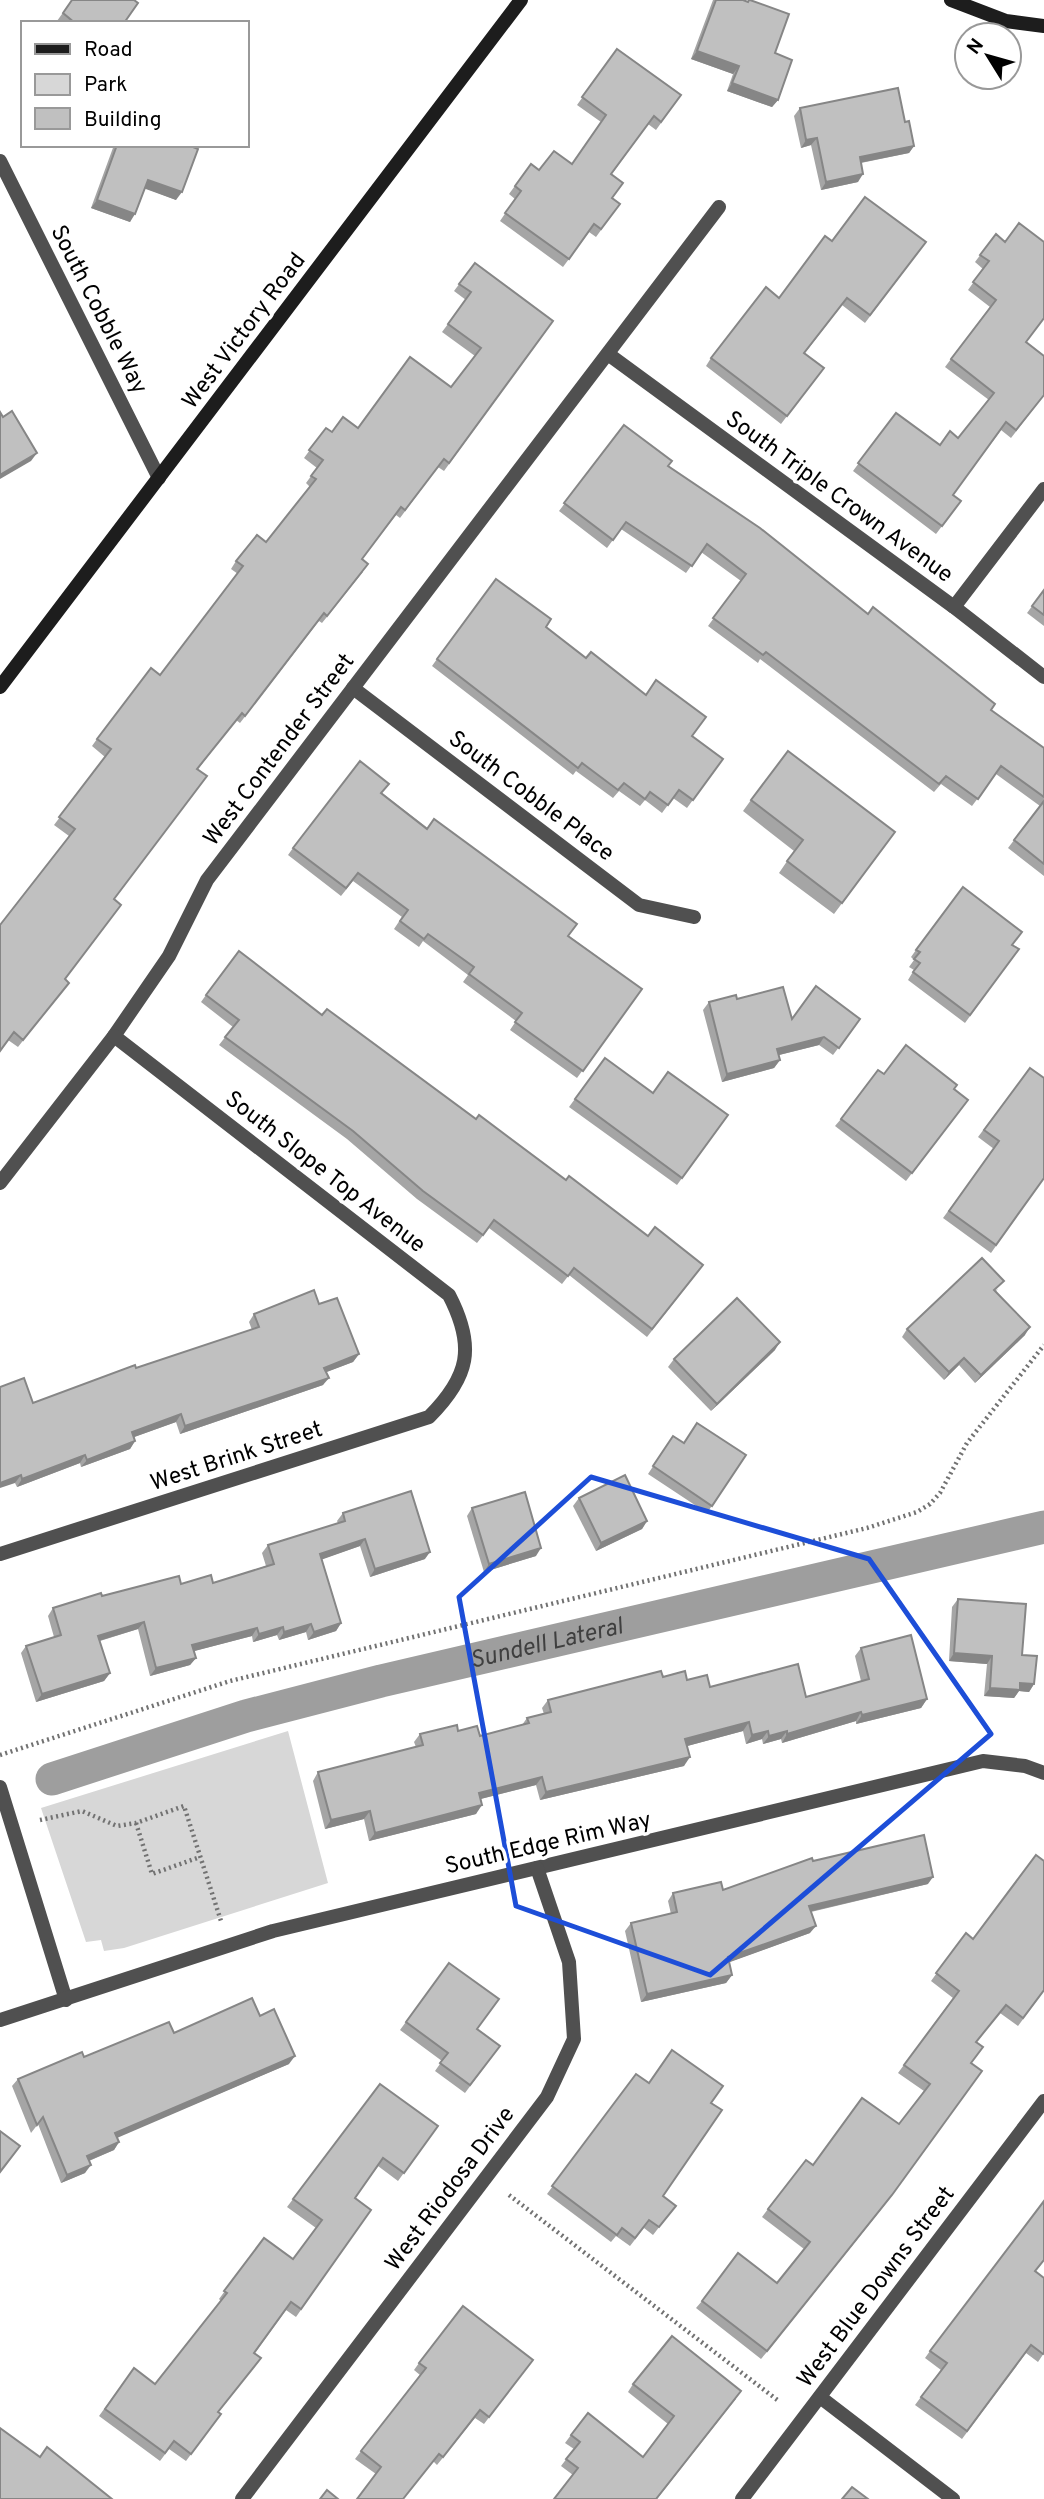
<svg xmlns="http://www.w3.org/2000/svg" width="1044" height="2499" font-family="Overpass,sans-serif">
<style>
.green{fill:#d7d7d7}
.lines{fill:none;stroke-linecap:round;stroke-linejoin:round}
.canal{stroke:#9e9e9e;stroke-width:33}
.path{stroke:#727272;stroke-width:4.5;stroke-dasharray:2 3.5;stroke-linecap:butt}
.street{stroke:#505050;stroke-width:14}
.secondary{stroke:#1d1d1d;stroke-width:14}
.wall{fill:#a5a5a5}
.shaded-wall{fill:#868686}
.building{fill:#c0c0c0;stroke:#868686;stroke-width:2}
.marked{fill:none;stroke:#1d4ed8;stroke-width:5;stroke-linejoin:round}
.labels{text-anchor:middle;stroke-width:7;stroke-linejoin:round;paint-order:stroke}
.street-label{font-size:23px;fill:#000;stroke:#fff}
.water-label{font-size:24px;font-style:italic;fill:#3f3f3f;stroke:#fff}
</style>
<rect width="100%" height="100%" fill="#fff"/>
<polygon class="green" points="288,1731 328,1883 124,1948 104,1951 101,1940 86,1942 41,1808"/>
<g class="lines">
<path class="canal" id="s1" d="M52 1779 246 1716 381 1681 1044 1527"/>
<g class="path">
<polyline points="0,1755 230,1681 867,1528 917,1512 930,1504 940,1493 967,1443 1044,1345"/>
<polyline points="40,1820 82,1811 117,1826 136,1823 184,1806 221,1921"/>
<polyline points="136,1823 152,1874 200,1857"/>
<polyline points="509,2195 780,2402"/>
</g>
<g class="street">
<polyline points="0,161 159,478"/>
<polyline points="608,354 954,607 1044,677"/>
<polyline points="954,607 1044,489"/>
<polyline points="353,688 639,905 694,917"/>
<polyline points="0,1183 114,1036 169,956 207,880 719,207"/>
<path d="M0 1554 429 1417C469 1377 476 1347 449 1295L114 1036"/>
<polyline points="0,1787 66,2000"/>
<polyline points="0,2020 273,1931 983,1761 1025,1766 1044,1773"/>
<polyline points="820,2397 953,2499"/>
<polyline points="242,2499 547,2097 574,2039 569,1962 537,1868"/>
<polyline points="742,2499 1044,2101"/>
</g>
<g class="secondary">
<polyline points="951,0 1006,21 1044,26"/>
<polyline points="0,687 521,0"/>
</g>
</g>
<g class="wall">
<polygon points="72,0 124,23 60,23 57,21"/>
<polygon points="713,0 743,0 747,2 749,0 775,53 778,100 772,107 727,91 733,74 691,59"/>
<polygon points="617,49 681,95 656,130 648,124 612,174 613,198 620,204 596,237 589,232 563,267 500,221 515,199 509,194 531,164 539,170 572,164 601,122 577,105"/>
<polygon points="800,108 905,122 914,146 909,153 861,163 858,182 821,190 811,145 801,148 794,116"/>
<polygon points="114,145 188,145 176,200 145,188 130,222 91,208"/>
<polygon points="996,234 1026,342 1044,395 1011,438 1001,430 953,495 961,501 936,534 853,471 896,413 940,445 958,438 989,400 945,367 990,307 968,290 983,269 975,262"/>
<polygon points="832,241 926,242 865,323 842,305 805,353 818,375 781,424 706,366 711,358 779,298"/>
<polygon points="475,263 553,321 444,471 438,467 400,518 396,515 362,559 363,572 322,623 319,621 240,723 236,720 198,769 114,899 65,980 63,990 18,1047 8,1040 69,836 54,825 105,757 92,746 97,739 160,675 238,574 231,569 236,561 266,542 310,487 306,483 317,468 304,458 326,428 332,432 358,428 451,387 475,356 442,332 466,300 454,291"/>
<polygon points="624,425 668,466 991,710 1044,748 1044,876 1008,848 1040,806 996,774 972,806 941,784 934,792 760,659 758,663 708,626 741,581 701,552 686,573 621,529 607,548 559,511"/>
<polygon points="1044,590 1044,626 1027,613"/>
<polygon points="546,627 586,658 646,695 692,737 723,759 687,808 673,798 662,813 645,800 640,806 619,791 613,798 576,771 573,775 432,666 437,659"/>
<polygon points="382,793 569,936 642,989 577,1078 510,1030 516,1021 463,982 468,975 423,941 419,947 394,929 402,917 353,881 341,896 288,855 293,848"/>
<polygon points="751,800 887,843 834,914 779,873 794,851 743,811"/>
<polygon points="1013,945 1019,949 965,1023 908,980 914,970 909,967 914,960 911,957 916,950"/>
<polygon points="206,995 322,1015 566,1180 648,1236 697,1273 647,1337 569,1275 562,1284 489,1228 477,1243 417,1199 347,1139 219,1045 233,1027 201,1002"/>
<polygon points="737,999 792,1019 860,1019 833,1055 819,1045 779,1055 780,1060 774,1068 722,1082 703,1010 709,1002"/>
<polygon points="605,1058 653,1093 728,1115 677,1185 569,1107"/>
<polygon points="1030,1068 1044,1178 991,1253 943,1218 994,1149 978,1137"/>
<polygon points="884,1074 954,1089 968,1100 906,1181 835,1126 841,1119"/>
<polygon points="998,1289 996,1291 1025,1335 975,1383 959,1365 944,1380 902,1337 907,1329"/>
<polygon points="319,1304 359,1354 353,1362 326,1372 323,1385 180,1434 176,1422 134,1437 135,1441 130,1449 81,1467 80,1463 17,1487 15,1483 33,1403 252,1330 249,1322 254,1314"/>
<polygon points="775,1350 711,1411 668,1367 674,1359"/>
<polygon points="673,1436 683,1443 746,1455 707,1513 648,1474"/>
<polygon points="579,1498 647,1521 642,1529 596,1551 573,1506"/>
<polygon points="472,1508 536,1556 484,1572 467,1516"/>
<polygon points="343,1513 425,1559 370,1577 360,1546 322,1559 341,1623 336,1631 308,1640 306,1632 279,1640 277,1635 253,1642 252,1636 194,1651 196,1658 190,1665 150,1676 138,1629 100,1641 110,1673 104,1681 36,1702 21,1653 26,1646 54,1637 48,1616 53,1608 102,1596 181,1584 213,1583 266,1566 262,1553 268,1545 338,1523 337,1521"/>
<polygon points="958,1599 1022,1655 1034,1684 1029,1692 1019,1691 1014,1698 984,1696 987,1664 949,1661 952,1607"/>
<polygon points="861,1648 927,1699 921,1708 856,1724 856,1721 782,1743 781,1739 763,1744 762,1739 746,1744 743,1731 687,1746 684,1766 540,1800 536,1785 480,1799 476,1814 369,1841 364,1819 325,1829 313,1781 318,1772 416,1747 414,1742 420,1734 458,1731 480,1736 522,1725 527,1718 544,1714 542,1708 548,1700 663,1677 687,1680 710,1687 806,1697 861,1681 855,1656"/>
<polygon points="813,1861 928,1884 811,1912 810,1933 729,1962 732,1975 726,1983 641,2002 625,1931 631,1923 671,1914 668,1901 673,1893 723,1890"/>
<polygon points="966,1933 1044,1991 1018,2026 1000,2013 976,2042 971,2063 886,2203 761,2359 696,2308 702,2301 777,2283 804,2249 762,2217 768,2209 813,2165 899,2124 924,2091 898,2073 953,1998 931,1981"/>
<polygon points="449,1963 477,2029 500,2046 465,2093 435,2071 442,2061 400,2030"/>
<polygon points="260,2016 289,2064 117,2137 119,2142 114,2150 89,2161 85,2173 61,2183 38,2124 31,2133 12,2086 18,2079 84,2057 174,2033"/>
<polygon points="636,2074 649,2083 711,2103 663,2196 670,2213 653,2235 644,2228 630,2246 616,2236 611,2242 547,2194"/>
<polygon points="380,2084 438,2126 398,2181 378,2166 355,2198 371,2210 296,2317 286,2310 255,2353 261,2358 218,2412 221,2414 186,2461 169,2449 160,2461 99,2416 134,2368 155,2384 221,2301 219,2299 264,2238 293,2259 316,2228 287,2207"/>
<polygon points="1036,2271 1044,2353 1038,2362 1026,2353 962,2439 915,2405 941,2370 925,2358 930,2351"/>
<polygon points="419,2363 527,2367 484,2424 475,2418 437,2465 434,2462 376,2474 355,2459 420,2375 414,2370"/>
<polygon points="633,2384 736,2399 657,2499 554,2499 573,2475 561,2466 574,2449 565,2443 571,2435 643,2457 668,2424 628,2392"/>
</g>
<g class="shaded-wall">
<polygon points="697,51 739,66 733,74 691,59"/>
<polygon points="732,83 778,100 772,107 727,91"/>
<polygon points="817,138 811,145 801,148 806,140"/>
<polygon points="914,146 909,153 854,164 860,157"/>
<polygon points="863,174 858,182 821,190 826,182"/>
<polygon points="148,180 182,192 176,200 143,188"/>
<polygon points="97,200 135,214 130,222 91,208"/>
<polygon points="37,453 31,461 0,479 0,475"/>
<polygon points="824,1037 819,1045 771,1057 777,1049"/>
<polygon points="780,1060 774,1068 722,1082 727,1074"/>
<polygon points="1030,1327 1025,1335 975,1383 981,1375"/>
<polygon points="780,1342 775,1350 711,1411 717,1404"/>
<polygon points="359,1354 353,1362 319,1375 324,1368"/>
<polygon points="964,1358 959,1365 944,1380 949,1372"/>
<polygon points="329,1378 323,1385 180,1434 185,1426"/>
<polygon points="181,1414 176,1422 126,1440 132,1432"/>
<polygon points="135,1441 130,1449 81,1467 87,1460"/>
<polygon points="85,1455 80,1463 17,1487 22,1479"/>
<polygon points="21,1475 15,1483 0,1488 0,1483"/>
<polygon points="647,1521 642,1529 596,1551 601,1543"/>
<polygon points="365,1539 360,1546 315,1562 320,1554"/>
<polygon points="541,1548 536,1556 484,1572 489,1564"/>
<polygon points="430,1552 425,1559 370,1577 375,1569"/>
<polygon points="144,1622 138,1629 92,1643 98,1636"/>
<polygon points="341,1623 336,1631 308,1640 314,1632"/>
<polygon points="311,1624 306,1632 279,1640 284,1632"/>
<polygon points="283,1627 277,1635 253,1642 259,1634"/>
<polygon points="257,1628 252,1636 187,1653 192,1645"/>
<polygon points="954,1653 992,1656 987,1664 949,1661"/>
<polygon points="196,1658 190,1665 150,1676 156,1668"/>
<polygon points="110,1673 104,1681 36,1702 42,1694"/>
<polygon points="1020,1683 1034,1684 1029,1692 1019,1691 1014,1698 984,1696 990,1688"/>
<polygon points="927,1699 921,1708 856,1724 862,1715"/>
<polygon points="861,1712 856,1721 782,1743 787,1734"/>
<polygon points="749,1722 743,1731 680,1748 685,1739"/>
<polygon points="768,1731 762,1739 746,1744 752,1735"/>
<polygon points="787,1731 781,1739 763,1744 769,1736"/>
<polygon points="690,1757 684,1766 540,1800 546,1792"/>
<polygon points="542,1777 536,1785 473,1801 479,1793"/>
<polygon points="482,1805 476,1814 369,1841 375,1833"/>
<polygon points="370,1811 364,1819 325,1829 331,1820"/>
<polygon points="933,1877 928,1884 804,1913 809,1906"/>
<polygon points="816,1926 810,1933 722,1965 728,1957"/>
<polygon points="732,1975 726,1983 641,2002 647,1994"/>
<polygon points="295,2056 289,2064 110,2141 115,2133"/>
<polygon points="982,2071 886,2203 761,2359 767,2351"/>
<polygon points="119,2142 114,2150 81,2164 87,2156"/>
<polygon points="91,2165 85,2173 61,2183 67,2175"/>
</g>
<g class="building">
<polygon points="72,0 134,0 138,3 124,23 75,23 63,13"/>
<polygon points="716,0 743,0 748,2 749,0 750,0 789,14 775,53 792,60 778,100 732,83 739,66 697,51"/>
<polygon points="617,49 681,95 661,122 654,116 611,174 623,183 612,198 620,204 601,229 594,224 569,259 505,213 521,191 515,186 531,164 539,170 554,151 572,164 606,115 582,97"/>
<polygon points="898,88 905,122 909,121 914,146 860,157 863,174 826,182 817,138 806,140 800,108"/>
<polygon points="117,145 188,145 198,149 182,192 148,180 135,214 97,200"/>
<polygon points="865,197 926,242 870,315 847,298 804,353 824,368 787,416 711,358 766,287 779,298 825,236 832,241"/>
<polygon points="1019,223 1044,242 1044,318 1026,342 1044,356 1044,395 1016,430 1006,422 953,495 961,501 942,526 858,463 896,413 940,445 950,431 958,438 994,393 951,359 996,300 973,282 989,261 980,255 996,234 1005,242"/>
<polygon points="475,263 553,321 449,463 444,459 405,510 401,507 362,559 368,564 327,616 324,613 245,716 242,713 197,769 207,776 114,899 121,905 65,979 69,983 23,1040 14,1032 0,1051 0,925 75,829 59,817 111,749 97,739 151,668 160,675 243,566 236,561 257,535 266,542 316,479 311,476 323,460 309,450 326,428 332,432 343,417 358,428 410,357 451,387 481,348 448,324 471,292 459,284"/>
<polygon points="12,411 37,453 0,475 0,412 3,417"/>
<polygon points="624,425 672,461 668,466 760,528 868,614 873,607 995,704 991,710 1044,748 1044,797 1001,766 978,799 946,776 939,784 766,652 763,655 713,618 746,574 707,544 692,566 626,522 613,540 564,503"/>
<polygon points="496,579 551,619 546,627 586,658 591,652 646,695 656,680 706,717 692,736 723,759 693,800 679,790 668,805 650,792 645,799 624,783 618,790 582,763 578,768 437,659"/>
<polygon points="1044,590 1044,615 1032,606"/>
<polygon points="788,751 895,832 842,903 787,861 803,840 751,800"/>
<polygon points="360,761 389,784 381,793 427,829 434,819 577,924 568,936 642,989 583,1071 515,1022 522,1013 469,974 474,967 428,934 424,939 400,921 408,910 358,873 346,888 293,848"/>
<polygon points="1044,801 1044,864 1014,840"/>
<polygon points="963,887 1022,932 1012,945 1019,949 970,1015 913,972 920,963 914,959 920,952 916,950"/>
<polygon points="239,951 322,1015 327,1009 476,1119 479,1115 566,1180 569,1176 648,1236 655,1227 703,1265 652,1329 574,1268 568,1276 494,1220 483,1235 423,1191 353,1131 225,1037 239,1020 206,995"/>
<polygon points="816,986 860,1019 839,1048 824,1037 777,1049 780,1060 727,1074 709,1002 736,995 737,999 783,987 792,1019"/>
<polygon points="906,1045 957,1085 954,1089 968,1100 912,1173 841,1119 878,1070 884,1074"/>
<polygon points="605,1058 653,1093 668,1072 728,1115 682,1178 575,1099"/>
<polygon points="1030,1068 1044,1078 1044,1178 996,1245 949,1211 999,1141 984,1130"/>
<polygon points="982,1258 1004,1281 994,1290 1030,1327 981,1375 964,1358 949,1372 907,1329"/>
<polygon points="314,1290 319,1304 337,1298 359,1354 324,1368 329,1378 185,1426 181,1414 132,1432 135,1441 87,1460 85,1455 22,1479 21,1475 0,1483 0,1387 24,1378 33,1403 135,1365 136,1368 259,1327 254,1314"/>
<polygon points="737,1298 780,1342 717,1404 674,1359"/>
<polygon points="697,1423 746,1455 712,1506 653,1466 673,1436 684,1443"/>
<polygon points="625,1475 647,1521 601,1543 579,1498"/>
<polygon points="411,1491 430,1552 375,1569 365,1539 320,1554 341,1623 314,1632 311,1624 284,1632 283,1627 259,1634 257,1628 192,1645 196,1658 156,1668 144,1622 98,1636 110,1673 42,1694 26,1646 61,1635 53,1608 101,1593 102,1596 179,1576 181,1584 211,1575 213,1583 274,1564 268,1545 345,1521 343,1513"/>
<polygon points="525,1492 541,1548 489,1564 472,1508"/>
<polygon points="958,1599 1026,1604 1022,1655 1037,1656 1034,1684 1020,1683 1020,1690 990,1688 992,1656 954,1653"/>
<polygon points="911,1635 927,1699 862,1715 861,1712 787,1734 787,1731 769,1736 768,1731 752,1735 749,1722 685,1739 690,1757 546,1792 542,1777 479,1793 482,1805 375,1833 370,1811 331,1820 318,1772 423,1745 420,1734 457,1725 458,1731 477,1726 480,1736 529,1723 527,1718 551,1712 548,1700 661,1671 663,1677 685,1671 687,1680 707,1675 710,1687 798,1664 806,1697 869,1679 861,1648"/>
<polygon points="924,1835 933,1877 809,1906 816,1926 728,1957 732,1975 647,1994 631,1923 677,1912 673,1893 721,1882 723,1890 812,1858 813,1861"/>
<polygon points="1036,1855 1044,1861 1044,1990 1023,2018 1006,2005 976,2042 983,2047 971,2063 982,2071 892,2195 767,2351 702,2301 738,2253 777,2283 810,2242 768,2209 806,2160 813,2165 862,2098 899,2124 930,2084 904,2065 959,1991 936,1973 966,1933 973,1939"/>
<polygon points="449,1963 499,1999 477,2029 500,2046 470,2085 440,2063 448,2053 406,2022"/>
<polygon points="252,1998 260,2016 274,2009 295,2056 115,2133 119,2142 87,2156 91,2165 67,2175 43,2117 37,2125 18,2079 82,2052 84,2057 169,2022 174,2033"/>
<polygon points="672,2050 723,2086 711,2103 722,2110 663,2196 676,2206 659,2227 649,2220 635,2238 622,2228 617,2235 552,2186 636,2074 649,2083"/>
<polygon points="380,2084 438,2126 404,2173 383,2158 355,2198 371,2210 301,2309 291,2302 254,2353 261,2358 218,2412 221,2414 191,2454 174,2441 165,2453 105,2409 134,2368 155,2384 227,2293 224,2291 264,2238 293,2259 322,2220 293,2199"/>
<polygon points="0,2131 20,2146 0,2172"/>
<polygon points="1044,2201 1044,2260 1035,2271 1044,2278 1044,2353 1043,2354 1031,2345 967,2431 921,2397 947,2363 930,2351"/>
<polygon points="463,2306 533,2360 489,2417 480,2410 443,2457 439,2454 403,2499 357,2499 381,2467 361,2451 426,2368 419,2363"/>
<polygon points="672,2336 741,2391 656,2499 554,2499 578,2468 566,2459 580,2442 571,2435 588,2413 643,2457 674,2416 633,2384"/>
<polygon points="0,2428 40,2457 47,2447 112,2499 0,2499"/>
<polygon points="852,2487 868,2499 842,2499"/>
<polygon points="327,2490 338,2499 320,2499"/>
</g>
<path class="marked" d="M591 1477 869 1559 991 1734 710 1975 516 1906 459 1597Z"/>
<g class="labels">
<g class="street-label">
<text transform="translate(100 309) rotate(63)" y="8">South Cobble Way</text>
<text transform="translate(243 330) rotate(-53)" y="8">West Victory Road</text>
<text transform="translate(840 496) rotate(36)" y="8">South Triple Crown Avenue</text>
<text transform="translate(278 749) rotate(-53)" y="8">West Contender Street</text>
<text transform="translate(532 795) rotate(37)" y="8">South Cobble Place</text>
<text transform="translate(326 1171) rotate(38)" y="8">South Slope Top Avenue</text>
<text transform="translate(236 1455) rotate(-18)" y="8">West Brink Street</text>
<text transform="translate(548 1842) rotate(-13)" y="8">South Edge Rim Way</text>
<text transform="translate(449 2188) rotate(-53)" y="8">West Riodosa Drive</text>
<text transform="translate(875 2286) rotate(-53)" y="8">West Blue Downs Street</text>
</g>
<g class="water-label">
<text dy="8" stroke="none"><textPath href="#s1" startOffset="513">Sundell Lateral</textPath></text>
</g>
</g>
<rect x="21" y="21" width="228" height="126" fill="#ffffff" stroke="#999999" stroke-width="2"/>
<rect x="35" y="44" width="35" height="10" fill="#1d1d1d" stroke="#999999" stroke-width="2"/>
<text x="84" y="56" font-size="21" fill="#000000">Road</text>
<rect x="35" y="74" width="35" height="21" fill="#d7d7d7" stroke="#999999" stroke-width="2"/>
<text x="84" y="91" font-size="21" fill="#000000">Park</text>
<rect x="35" y="108" width="35" height="21" fill="#c0c0c0" stroke="#999999" stroke-width="2"/>
<text x="84" y="126" font-size="21" fill="#000000">Building</text>
<g transform="translate(988 56) rotate(307)"><circle r="33" fill="#ffffff" stroke="#999999" stroke-width="2"/>
<path d="M0-5L12 26L0 18L-12 26Z" fill="#000000"/>
<text y="-10" font-size="19" font-weight="bold" text-anchor="middle" fill="#000000">N</text>
</g>
</svg>
